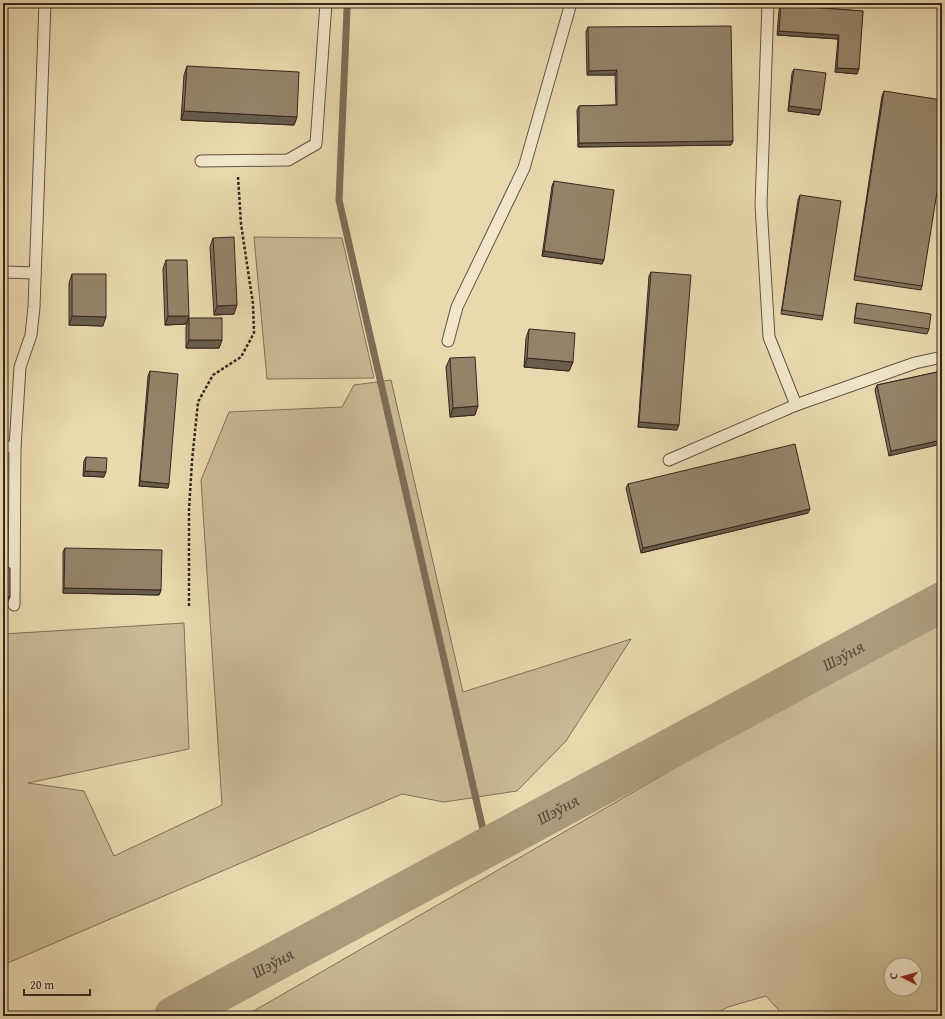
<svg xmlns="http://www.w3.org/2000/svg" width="945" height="1019" font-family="'Gentium Book Plus',serif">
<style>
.green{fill:#cbba96;stroke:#82705a;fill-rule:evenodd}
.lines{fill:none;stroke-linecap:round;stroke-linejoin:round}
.stream{stroke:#7f6c57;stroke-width:7}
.river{stroke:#ad9c7d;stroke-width:40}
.service-casing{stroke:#655242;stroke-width:13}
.path{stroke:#39251e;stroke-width:2.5;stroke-dasharray:3 2;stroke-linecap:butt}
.service{stroke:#f1e6ca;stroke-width:11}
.wall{fill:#80715a;stroke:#39251e}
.shaded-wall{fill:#685c4a;stroke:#39251e}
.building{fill:#958369;stroke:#39251e}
.labels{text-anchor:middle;stroke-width:3;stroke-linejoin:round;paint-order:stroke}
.water-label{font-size:17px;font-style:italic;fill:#5c493a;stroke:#f1e6ca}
</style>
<rect width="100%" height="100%" fill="#e9d9ae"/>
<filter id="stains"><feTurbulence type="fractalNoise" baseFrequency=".005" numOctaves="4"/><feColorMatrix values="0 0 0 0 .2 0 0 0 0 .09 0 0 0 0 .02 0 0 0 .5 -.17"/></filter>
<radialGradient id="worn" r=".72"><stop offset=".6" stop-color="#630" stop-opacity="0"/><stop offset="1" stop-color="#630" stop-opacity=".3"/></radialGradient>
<g class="green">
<polygon points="254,237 342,238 374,378 267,379"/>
<polygon points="391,380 463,692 631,639 566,741 517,791 444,802 402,794 3,965 3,634 184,623 189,749 28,783 84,791 114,856 222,805 201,480 229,412 342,407 354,385"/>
<path d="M942 614V1016H784L766 996 728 1007 712 1016H245ZM891 965H915V989H891Z"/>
</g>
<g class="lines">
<polyline class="stream" points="347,10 339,200 487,847"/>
<path class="river" id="s1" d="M174 1016 942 602"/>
<defs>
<g id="service">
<polyline points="768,3 761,205 769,337 796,405 915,363 942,357"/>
<polyline points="201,161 288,160 316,144 326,3"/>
<polyline points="3,272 35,273"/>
<polyline points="448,341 457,307 524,168 571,3"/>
<polyline points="3,447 15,447 20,367 31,335 34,307 45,3"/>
<polyline points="669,460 796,405"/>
<polyline points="14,605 15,447"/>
</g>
</defs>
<use href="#service" class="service-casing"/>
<polyline class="path" points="189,606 189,510 192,461 198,402 213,375 241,357 254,333 253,304 241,224 238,177"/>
<use href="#service" class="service"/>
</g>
<g class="wall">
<polygon points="781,5 863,11 857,74 835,72 838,39 777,35 779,10"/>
<polygon points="588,27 733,141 731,145 578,147 577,110 579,106 616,105 615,75 587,75 586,32"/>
<polygon points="187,66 297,117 294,125 181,120 184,75"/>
<polygon points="794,69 819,115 788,111 792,73"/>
<polygon points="884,91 922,286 921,290 854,280 882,96"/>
<polygon points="554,181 602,264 542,256 552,186"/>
<polygon points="800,195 823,316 822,320 781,314 798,200"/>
<polygon points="213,238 234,314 214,315 210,247"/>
<polygon points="166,260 186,324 165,325 163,269"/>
<polygon points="651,272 677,430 638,427 649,276"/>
<polygon points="72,274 103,326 69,325 69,283"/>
<polygon points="857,303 929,329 927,334 854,323 856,307"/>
<polygon points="189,318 222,340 219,348 186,348 186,327"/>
<polygon points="529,329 573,362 569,371 524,367 526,338"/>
<polygon points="450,358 475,415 450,417 446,367"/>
<polygon points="150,371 168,488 139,486 148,376"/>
<polygon points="942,371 889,456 875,390 877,385"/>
<polygon points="86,457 104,477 83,476 84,461"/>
<polygon points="628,484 808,513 641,553 626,488"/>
<polygon points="65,548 161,590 159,595 63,593 63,552"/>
</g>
<g class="shaded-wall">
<polygon points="779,31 839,35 838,39 777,35"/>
<polygon points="837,68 859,69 857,74 835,72"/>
<polygon points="617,70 615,75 587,75 589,71"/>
<polygon points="789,106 821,110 819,115 788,111"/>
<polygon points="184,111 297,117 294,125 181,120"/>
<polygon points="733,141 731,145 578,147 579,143"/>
<polygon points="544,251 604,260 602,264 542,256"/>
<polygon points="237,305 234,314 214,315 217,306"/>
<polygon points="72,316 106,317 103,326 69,325"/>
<polygon points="168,316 189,316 186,324 165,325"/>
<polygon points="189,340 222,340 219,348 186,348"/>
<polygon points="527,358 573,362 569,371 524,367"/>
<polygon points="478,406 475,415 450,417 453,408"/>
<polygon points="639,422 679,425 677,430 638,427"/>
<polygon points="942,440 942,444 889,456 891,451"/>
<polygon points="85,471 106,472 104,477 83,476"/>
<polygon points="140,481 169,484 168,488 139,486"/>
<polygon points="810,509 808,513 641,553 643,548"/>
<polygon points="64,588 161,590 159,595 63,593"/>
<polygon points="3,597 10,597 6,606 3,606"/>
</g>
<g class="building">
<polygon points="781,5 863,11 859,69 837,68 839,35 779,31"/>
<polygon points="731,26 733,141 579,143 579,106 617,105 617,70 589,71 588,27"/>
<polygon points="187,66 299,72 297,117 184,111"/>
<polygon points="794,69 826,73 821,110 789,106"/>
<polygon points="884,91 942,100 942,161 922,286 855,276"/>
<polygon points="554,181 614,190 604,260 544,251"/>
<polygon points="800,195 841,201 823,316 782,310"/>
<polygon points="234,237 237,305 217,306 213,238"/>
<polygon points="166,260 187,260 189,316 168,316"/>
<polygon points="651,272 691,275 679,425 639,422"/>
<polygon points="72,274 106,274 106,317 72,316"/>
<polygon points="857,303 931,314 929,329 855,318"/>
<rect x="189" y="318" width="33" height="22"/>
<polygon points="529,329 575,333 573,362 527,358"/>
<polygon points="475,357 478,406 453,408 450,358"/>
<polygon points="150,371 178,374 169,484 140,481"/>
<polygon points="942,371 942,440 891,451 877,385"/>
<polygon points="795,444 810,509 643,548 628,484"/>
<polygon points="86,457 107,458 106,472 85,471"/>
<polygon points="65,548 162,550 161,590 64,588"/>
<polygon points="3,567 10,568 10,597 3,597"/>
</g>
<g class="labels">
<g class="water-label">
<text dy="6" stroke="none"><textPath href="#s1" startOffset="760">Шэўня</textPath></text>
<text dy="6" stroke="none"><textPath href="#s1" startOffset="436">Шэўня</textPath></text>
<text dy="6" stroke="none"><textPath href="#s1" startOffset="112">Шэўня</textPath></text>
</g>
</g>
<rect width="945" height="1019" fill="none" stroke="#e9d9ae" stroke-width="16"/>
<rect x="4" y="4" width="937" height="1011" fill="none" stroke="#39251e" stroke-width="2"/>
<rect x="8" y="8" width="929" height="1003" fill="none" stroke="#39251e"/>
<g transform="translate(903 977) rotate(276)"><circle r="19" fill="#f1e6ca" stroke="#a79985"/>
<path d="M0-3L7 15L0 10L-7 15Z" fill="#8f2418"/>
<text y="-6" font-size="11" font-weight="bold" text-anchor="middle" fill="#39251e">С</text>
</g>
<path d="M24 989v6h66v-6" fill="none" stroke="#39251e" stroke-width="2"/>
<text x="30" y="989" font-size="12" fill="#39251e" stroke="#f1e6ca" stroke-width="3" paint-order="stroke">20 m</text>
<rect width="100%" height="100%" filter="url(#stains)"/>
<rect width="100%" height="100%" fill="url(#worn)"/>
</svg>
